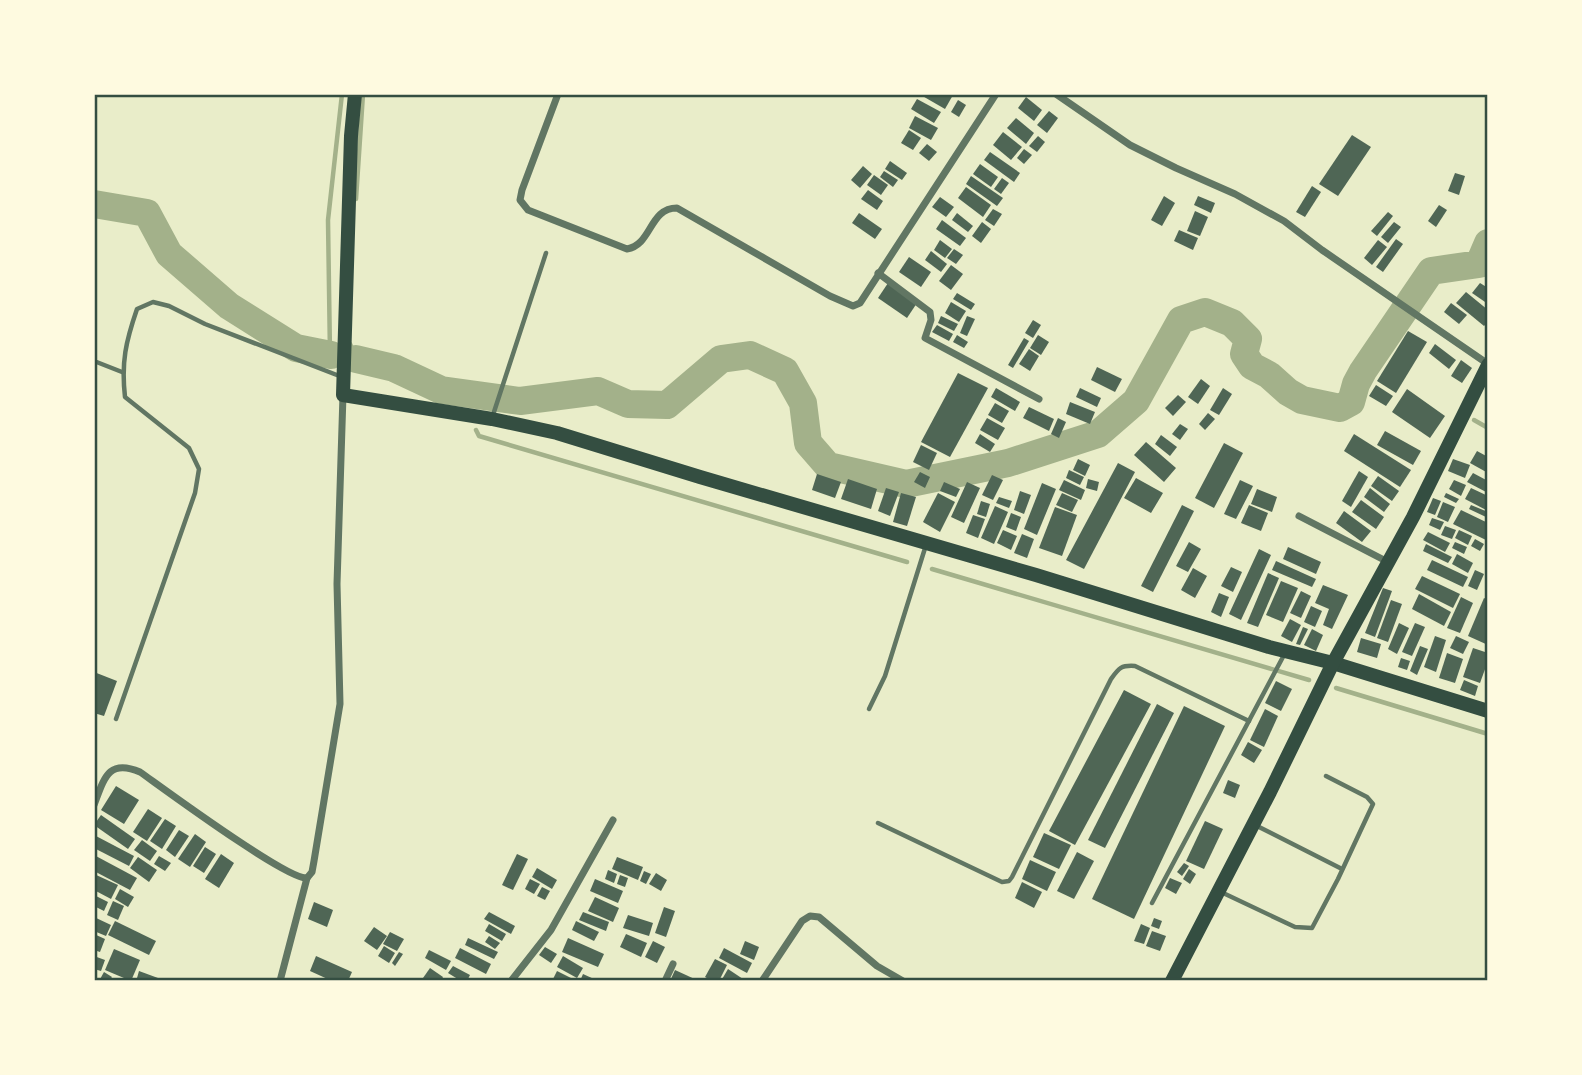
<svg xmlns="http://www.w3.org/2000/svg" width="1582" height="1075" font-family="Literata,serif">
<style>
.lines{fill:none;stroke-linecap:round;stroke-linejoin:round}
.stream{stroke:#a3b18a;stroke-width:4.5}
.river{stroke:#a3b18a;stroke-width:28}
.building{fill:#4f6655}
.service{stroke:#617663;stroke-width:4.5}
.minor{stroke:#617663;stroke-width:7}
.secondary{stroke:#344e41;stroke-width:14}
.neatline{fill:none;stroke:#344e41;stroke-width:2.5}
</style>
<rect width="100%" height="100%" fill="#e9edc9"/>
<g class="lines">
<g class="stream">
<polyline points="356,199 363,94"/>
<polyline points="350,344 357,359"/>
<polyline points="330,354 328,220 342,94"/>
<polyline points="455,392 460,401"/>
<polyline points="1474,420 1488,428"/>
<polyline points="476,430 479,436 907,562"/>
<polyline points="932,569 1309,680"/>
<polyline points="1336,688 1488,734"/>
</g>
<g class="river">
<polyline points="94,204 147,213 169,254 229,306 296,348 331,355"/>
<polyline points="356,359 394,368 441,390 520,401 598,391 628,404 667,405 721,359 750,355 785,371 803,403 808,443 828,466 906,484 1008,463 1098,434 1136,401 1181,320 1205,312 1232,323 1248,339 1244,354 1252,366 1269,375 1288,392 1302,400 1340,408 1351,402 1356,384 1363,371 1431,271 1479,264 1488,243"/>
</g>
</g>
<g class="building">
<polygon points="919,94 951,94 953,95 945,109"/>
<polygon points="1026,97 1042,110 1034,121 1018,108"/>
<polygon points="917,99 941,112 934,123 911,109"/>
<polygon points="958,100 966,105 959,117 951,112"/>
<polygon points="1049,111 1058,118 1047,133 1037,125"/>
<polygon points="915,116 938,128 931,140 909,128"/>
<polygon points="1016,118 1034,133 1026,144 1007,128"/>
<polygon points="909,130 921,138 913,150 901,143"/>
<polygon points="1003,132 1022,147 1011,160 993,145"/>
<polygon points="1352,135 1371,147 1338,196 1319,184"/>
<polygon points="1038,136 1045,142 1037,152 1029,146"/>
<polygon points="927,144 937,152 929,161 919,153"/>
<polygon points="1024,149 1032,155 1024,164 1017,158"/>
<polygon points="990,152 1020,173 1014,182 984,160"/>
<polygon points="890,161 907,173 902,180 885,169"/>
<polygon points="980,164 998,177 991,187 973,174"/>
<polygon points="863,166 872,174 860,188 851,180"/>
<polygon points="884,171 898,180 893,187 880,177"/>
<polygon points="1455,173 1465,176 1459,195 1448,191"/>
<polygon points="874,175 888,185 881,195 867,185"/>
<polygon points="971,176 1003,198 997,206 966,184"/>
<polygon points="1002,178 1009,183 1001,194 994,189"/>
<polygon points="1312,186 1321,192 1305,217 1296,212"/>
<polygon points="966,187 991,205 983,217 958,198"/>
<polygon points="868,190 883,201 877,210 861,199"/>
<polygon points="1164,196 1175,203 1162,226 1151,220"/>
<polygon points="1198,196 1215,203 1211,213 1194,205"/>
<polygon points="940,197 954,207 946,217 932,207"/>
<polygon points="1439,205 1447,210 1436,227 1428,221"/>
<polygon points="993,209 1002,214 994,226 985,220"/>
<polygon points="1195,211 1208,217 1200,236 1187,231"/>
<polygon points="1388,212 1393,216 1377,236 1371,231"/>
<polygon points="859,213 882,229 875,239 852,223"/>
<polygon points="957,213 973,226 968,232 952,220"/>
<polygon points="942,220 966,238 960,246 936,229"/>
<polygon points="982,222 991,229 981,243 972,236"/>
<polygon points="1394,222 1401,227 1388,243 1381,237"/>
<polygon points="1179,230 1198,238 1193,250 1174,241"/>
<polygon points="1396,239 1403,244 1383,272 1376,267"/>
<polygon points="940,240 952,249 945,258 934,250"/>
<polygon points="1378,240 1387,247 1372,265 1364,258"/>
<polygon points="954,249 963,255 956,264 947,258"/>
<polygon points="931,251 947,264 941,272 925,260"/>
<polygon points="909,257 931,272 921,287 899,272"/>
<polygon points="951,265 963,274 951,290 939,281"/>
<polygon points="888,283 917,303 907,318 878,298"/>
<polygon points="1480,283 1488,288 1488,304 1472,293"/>
<polygon points="1466,292 1488,310 1488,322 1484,326 1456,303"/>
<polygon points="957,293 975,304 971,310 953,299"/>
<polygon points="951,302 966,311 959,322 945,313"/>
<polygon points="1451,303 1467,315 1459,324 1444,312"/>
<polygon points="941,316 958,324 954,331 938,323"/>
<polygon points="967,316 975,319 967,336 960,333"/>
<polygon points="1033,320 1041,325 1033,338 1025,333"/>
<polygon points="937,325 953,334 949,341 932,332"/>
<polygon points="1408,331 1427,342 1396,393 1377,381"/>
<polygon points="957,335 968,342 964,348 953,342"/>
<polygon points="1038,335 1049,342 1041,355 1030,348"/>
<polygon points="1024,338 1029,341 1013,368 1008,365"/>
<polygon points="1435,344 1456,360 1449,369 1429,353"/>
<polygon points="1029,349 1039,356 1030,371 1019,364"/>
<polygon points="1461,360 1472,368 1462,383 1451,376"/>
<polygon points="1097,367 1122,379 1115,392 1091,380"/>
<polygon points="958,373 988,388 950,457 921,442"/>
<polygon points="1201,379 1210,386 1198,404 1188,397"/>
<polygon points="1376,385 1393,396 1386,406 1369,396"/>
<polygon points="996,388 1020,402 1015,411 991,397"/>
<polygon points="1080,388 1101,398 1097,407 1076,397"/>
<polygon points="1223,388 1232,394 1219,415 1210,410"/>
<polygon points="1407,389 1445,416 1430,438 1392,412"/>
<polygon points="1178,395 1186,402 1173,416 1165,408"/>
<polygon points="1070,402 1095,412 1090,424 1066,414"/>
<polygon points="995,403 1009,411 1002,423 988,415"/>
<polygon points="1029,407 1054,419 1049,431 1023,418"/>
<polygon points="1208,413 1215,419 1205,430 1199,424"/>
<polygon points="987,418 1005,428 998,440 980,430"/>
<polygon points="1058,418 1066,422 1059,438 1051,434"/>
<polygon points="1180,424 1188,429 1180,440 1172,434"/>
<polygon points="1385,431 1421,451 1413,465 1377,445"/>
<polygon points="980,434 995,444 990,452 975,443"/>
<polygon points="1354,434 1411,470 1400,487 1344,451"/>
<polygon points="1161,435 1177,447 1170,456 1155,444"/>
<polygon points="1146,442 1176,468 1164,482 1134,455"/>
<polygon points="1224,443 1243,453 1214,508 1195,498"/>
<polygon points="921,445 937,453 929,470 913,462"/>
<polygon points="1477,451 1488,457 1488,473 1470,463"/>
<polygon points="1078,459 1090,465 1085,476 1073,470"/>
<polygon points="1453,459 1470,465 1465,478 1448,471"/>
<polygon points="1118,463 1135,472 1084,569 1066,560"/>
<polygon points="1069,470 1084,477 1080,485 1066,478"/>
<polygon points="1359,471 1368,477 1351,507 1342,501"/>
<polygon points="920,472 930,477 925,488 914,482"/>
<polygon points="1473,473 1488,481 1488,493 1467,482"/>
<polygon points="817,474 841,482 835,498 812,490"/>
<polygon points="992,475 1003,480 993,500 982,495"/>
<polygon points="1378,476 1399,491 1392,501 1371,486"/>
<polygon points="1136,478 1163,493 1151,513 1124,498"/>
<polygon points="848,479 877,489 871,509 841,499"/>
<polygon points="1088,479 1099,482 1097,491 1086,488"/>
<polygon points="1064,480 1085,490 1081,500 1059,490"/>
<polygon points="1240,480 1253,486 1236,519 1224,514"/>
<polygon points="1454,480 1466,485 1461,496 1449,489"/>
<polygon points="944,482 960,489 956,497 940,491"/>
<polygon points="967,482 980,488 964,523 951,517"/>
<polygon points="1042,483 1056,489 1037,535 1024,529"/>
<polygon points="886,488 899,492 890,516 878,511"/>
<polygon points="1370,488 1390,504 1384,512 1364,497"/>
<polygon points="1471,488 1488,496 1488,511 1465,499"/>
<polygon points="1257,489 1277,497 1272,512 1251,504"/>
<polygon points="1020,491 1031,495 1024,514 1014,510"/>
<polygon points="901,493 916,497 907,526 893,522"/>
<polygon points="938,493 955,502 940,532 923,522"/>
<polygon points="1062,493 1078,500 1072,512 1056,505"/>
<polygon points="1446,493 1459,499 1456,503 1444,497"/>
<polygon points="999,497 1012,501 1009,508 996,503"/>
<polygon points="1433,498 1441,501 1435,515 1427,512"/>
<polygon points="1361,500 1384,517 1376,529 1352,512"/>
<polygon points="981,501 990,504 986,517 977,514"/>
<polygon points="1443,502 1455,507 1448,522 1437,517"/>
<polygon points="1182,505 1194,511 1153,592 1141,586"/>
<polygon points="1249,505 1268,513 1261,531 1241,523"/>
<polygon points="1471,505 1488,512 1486,517 1469,509"/>
<polygon points="995,506 1008,512 994,544 981,538"/>
<polygon points="1055,507 1077,515 1062,556 1039,548"/>
<polygon points="1461,510 1488,523 1488,541 1453,524"/>
<polygon points="1344,511 1371,531 1362,542 1336,523"/>
<polygon points="1011,513 1021,517 1016,531 1006,527"/>
<polygon points="973,515 985,519 978,538 966,533"/>
<polygon points="1432,518 1444,522 1440,530 1429,525"/>
<polygon points="1445,526 1456,530 1452,539 1441,535"/>
<polygon points="1003,530 1017,536 1011,550 997,543"/>
<polygon points="1459,530 1472,536 1468,545 1455,538"/>
<polygon points="1428,532 1450,543 1445,552 1423,540"/>
<polygon points="1022,534 1034,539 1027,558 1014,553"/>
<polygon points="1475,539 1484,544 1480,551 1471,546"/>
<polygon points="1189,542 1201,549 1188,572 1176,566"/>
<polygon points="1455,542 1467,547 1464,554 1452,548"/>
<polygon points="1426,544 1452,557 1448,563 1423,551"/>
<polygon points="1288,547 1321,562 1316,574 1283,559"/>
<polygon points="1259,549 1271,555 1241,620 1229,614"/>
<polygon points="1457,554 1473,563 1468,573 1452,564"/>
<polygon points="1432,560 1468,577 1463,587 1427,570"/>
<polygon points="1276,561 1316,579 1312,587 1272,570"/>
<polygon points="1231,567 1242,572 1233,592 1221,586"/>
<polygon points="1193,568 1207,576 1195,598 1181,590"/>
<polygon points="1475,570 1484,574 1477,590 1468,586"/>
<polygon points="1268,573 1279,578 1258,627 1247,623"/>
<polygon points="1422,576 1460,594 1453,608 1415,589"/>
<polygon points="1281,581 1298,588 1283,622 1266,615"/>
<polygon points="1323,585 1348,595 1332,629 1323,625 1329,609 1315,603"/>
<polygon points="1383,588 1392,591 1375,637 1365,633"/>
<polygon points="1301,591 1311,596 1301,618 1290,613"/>
<polygon points="1219,593 1229,597 1221,617 1211,612"/>
<polygon points="1419,594 1451,612 1444,626 1412,609"/>
<polygon points="1461,597 1473,603 1460,633 1447,628"/>
<polygon points="1484,598 1488,600 1488,645 1468,636"/>
<polygon points="1391,600 1402,604 1388,642 1377,638"/>
<polygon points="1311,606 1322,611 1315,627 1304,622"/>
<polygon points="1290,619 1301,625 1292,642 1281,636"/>
<polygon points="1399,623 1409,628 1397,654 1388,649"/>
<polygon points="1415,623 1425,627 1412,656 1402,652"/>
<polygon points="1303,627 1308,629 1300,645 1296,644"/>
<polygon points="1312,629 1323,635 1316,651 1304,645"/>
<polygon points="1435,636 1446,640 1436,672 1424,667"/>
<polygon points="1456,636 1469,642 1463,654 1450,648"/>
<polygon points="1361,638 1381,644 1377,658 1357,652"/>
<polygon points="1420,646 1428,649 1417,675 1410,671"/>
<polygon points="1473,648 1488,653 1488,661 1480,683 1463,677"/>
<polygon points="1447,653 1463,659 1455,683 1439,678"/>
<polygon points="1401,658 1410,661 1407,670 1398,667"/>
<polygon points="94,672 117,681 104,716 94,713"/>
<polygon points="1464,680 1478,686 1475,696 1460,690"/>
<polygon points="1276,681 1292,689 1281,711 1265,703"/>
<polygon points="1124,690 1151,704 1075,845 1049,831"/>
<polygon points="1157,704 1174,713 1105,848 1088,840"/>
<polygon points="1184,706 1225,726 1134,919 1092,899"/>
<polygon points="1265,709 1278,716 1264,747 1250,740"/>
<polygon points="1248,742 1262,750 1254,763 1241,755"/>
<polygon points="1228,780 1240,785 1235,798 1223,793"/>
<polygon points="116,786 139,800 124,824 101,810"/>
<polygon points="148,809 162,818 147,841 133,832"/>
<polygon points="101,815 135,839 128,849 94,825"/>
<polygon points="165,819 176,826 162,849 150,841"/>
<polygon points="1205,821 1223,829 1204,869 1186,861"/>
<polygon points="179,830 189,836 175,857 166,850"/>
<polygon points="1044,833 1071,845 1059,869 1033,857"/>
<polygon points="195,834 206,842 190,867 178,859"/>
<polygon points="96,836 134,856 129,866 94,848"/>
<polygon points="142,840 157,851 150,861 134,850"/>
<polygon points="205,847 216,854 204,873 193,866"/>
<polygon points="1077,852 1094,861 1074,899 1057,891"/>
<polygon points="221,854 234,863 219,888 205,879"/>
<polygon points="517,854 528,859 513,890 502,885"/>
<polygon points="94,855 137,878 130,890 94,871"/>
<polygon points="159,856 171,863 165,871 154,864"/>
<polygon points="138,857 157,870 149,882 130,868"/>
<polygon points="617,857 643,867 638,880 612,869"/>
<polygon points="1030,860 1056,872 1047,891 1022,879"/>
<polygon points="1184,863 1189,866 1182,876 1177,872"/>
<polygon points="537,868 557,880 552,889 532,877"/>
<polygon points="1189,869 1196,874 1190,884 1183,879"/>
<polygon points="608,870 617,874 614,883 605,879"/>
<polygon points="644,871 651,874 646,884 640,881"/>
<polygon points="656,873 667,880 661,891 649,884"/>
<polygon points="94,874 118,885 111,899 94,890"/>
<polygon points="620,875 628,878 625,887 617,884"/>
<polygon points="1170,878 1182,883 1176,894 1165,888"/>
<polygon points="530,879 540,884 534,894 525,889"/>
<polygon points="595,879 623,891 618,903 590,891"/>
<polygon points="1022,882 1042,892 1034,908 1015,898"/>
<polygon points="542,887 550,891 545,900 537,896"/>
<polygon points="120,889 134,897 128,907 115,899"/>
<polygon points="94,895 108,902 104,911 94,906"/>
<polygon points="595,897 619,908 613,922 588,911"/>
<polygon points="113,901 124,906 118,920 107,915"/>
<polygon points="314,902 333,910 327,927 308,919"/>
<polygon points="664,907 675,911 666,937 655,933"/>
<polygon points="489,912 515,926 511,934 484,919"/>
<polygon points="583,912 609,922 606,931 579,920"/>
<polygon points="628,915 653,923 649,936 623,928"/>
<polygon points="94,917 111,925 106,936 94,931"/>
<polygon points="1154,918 1162,921 1159,929 1151,926"/>
<polygon points="115,921 156,941 149,955 108,935"/>
<polygon points="576,921 599,932 594,941 572,930"/>
<polygon points="489,924 506,934 502,941 485,931"/>
<polygon points="1141,924 1150,928 1144,944 1134,941"/>
<polygon points="374,927 387,936 377,950 364,941"/>
<polygon points="1152,931 1166,936 1160,951 1146,946"/>
<polygon points="390,932 404,939 397,951 383,944"/>
<polygon points="94,934 105,939 100,952 94,950"/>
<polygon points="626,934 647,943 641,957 620,947"/>
<polygon points="489,936 500,943 495,949 485,942"/>
<polygon points="468,938 498,952 494,959 465,945"/>
<polygon points="568,938 604,954 598,967 562,952"/>
<polygon points="653,941 665,947 657,963 645,957"/>
<polygon points="745,941 759,947 754,960 740,954"/>
<polygon points="384,946 395,953 389,963 378,956"/>
<polygon points="545,947 557,954 551,963 539,955"/>
<polygon points="460,948 491,964 486,974 455,958"/>
<polygon points="724,948 752,963 747,973 719,958"/>
<polygon points="114,949 140,960 131,981 105,970"/>
<polygon points="429,950 451,961 446,970 425,958"/>
<polygon points="399,952 403,954 395,966 392,963"/>
<polygon points="94,956 105,960 101,971 94,969"/>
<polygon points="316,956 352,972 348,981 332,981 310,971"/>
<polygon points="563,956 583,968 577,978 557,967"/>
<polygon points="715,959 727,965 719,981 712,981 705,977"/>
<polygon points="453,966 470,975 467,981 461,981 448,973"/>
<polygon points="430,968 443,977 441,981 427,981 423,978"/>
<polygon points="728,969 746,981 721,981"/>
<polygon points="675,970 699,981 670,981"/>
<polygon points="139,971 158,978 157,981 137,978"/>
<polygon points="557,971 577,981 552,981"/>
<polygon points="104,972 112,977 109,981 99,981"/>
<polygon points="583,974 594,979 593,981 580,981"/>
</g>
<g class="lines">
<g class="service">
<polyline points="94,361 122,372"/>
<polyline points="493,415 546,253"/>
<polyline points="869,709 885,676 926,545"/>
<path d="M116 719 195 493 199 469 189 448 125 397C121 362 126 341 137 309L153 302 169 306 205 324 342 377"/>
<path d="M878 823 1002 882 1009 881 1012 877 1111 679C1119 668 1121 665 1135 666L1249 721"/>
<polyline points="1257,826 1342,869"/>
<polyline points="1221,892 1295,927 1312,928 1338,879 1373,804 1367,797 1326,776"/>
<polyline points="1152,903 1284,655"/>
</g>
<g class="minor">
<path d="M558 94 522 190 520 200 528 210 627 249C652 245 649 208 677 208L830 296 853 306 860 303 996 94"/>
<polyline points="1056,94 1130,145 1176,168 1235,194 1284,221 1322,250 1488,364"/>
<polyline points="878,273 930,312 931,320 925,338 1039,399"/>
<polyline points="1299,516 1388,562"/>
<path d="M94 805C104 779 108 758 140 772 164 789 287 880 307 878"/>
<polyline points="280,981 307,878 312,872 314,861 340,704 337,584 343,395"/>
<polyline points="511,981 551,930 613,820"/>
<polyline points="665,981 673,964"/>
<polyline points="762,981 802,921 810,916 819,917 877,966 903,981"/>
</g>
<g class="secondary">
<polyline points="355,94 351,136 343,395 492,419 557,433 700,477 1036,575 1269,647 1333,663 1488,711"/>
<polyline points="1172,981 1270,792 1333,663 1413,517 1488,365"/>
</g>
</g>
<rect width="1582" height="1075" fill="none" stroke="#fefae0" stroke-width="192"/>
<rect x="96" y="96" width="1390" height="883" class="neatline"/>
</svg>
